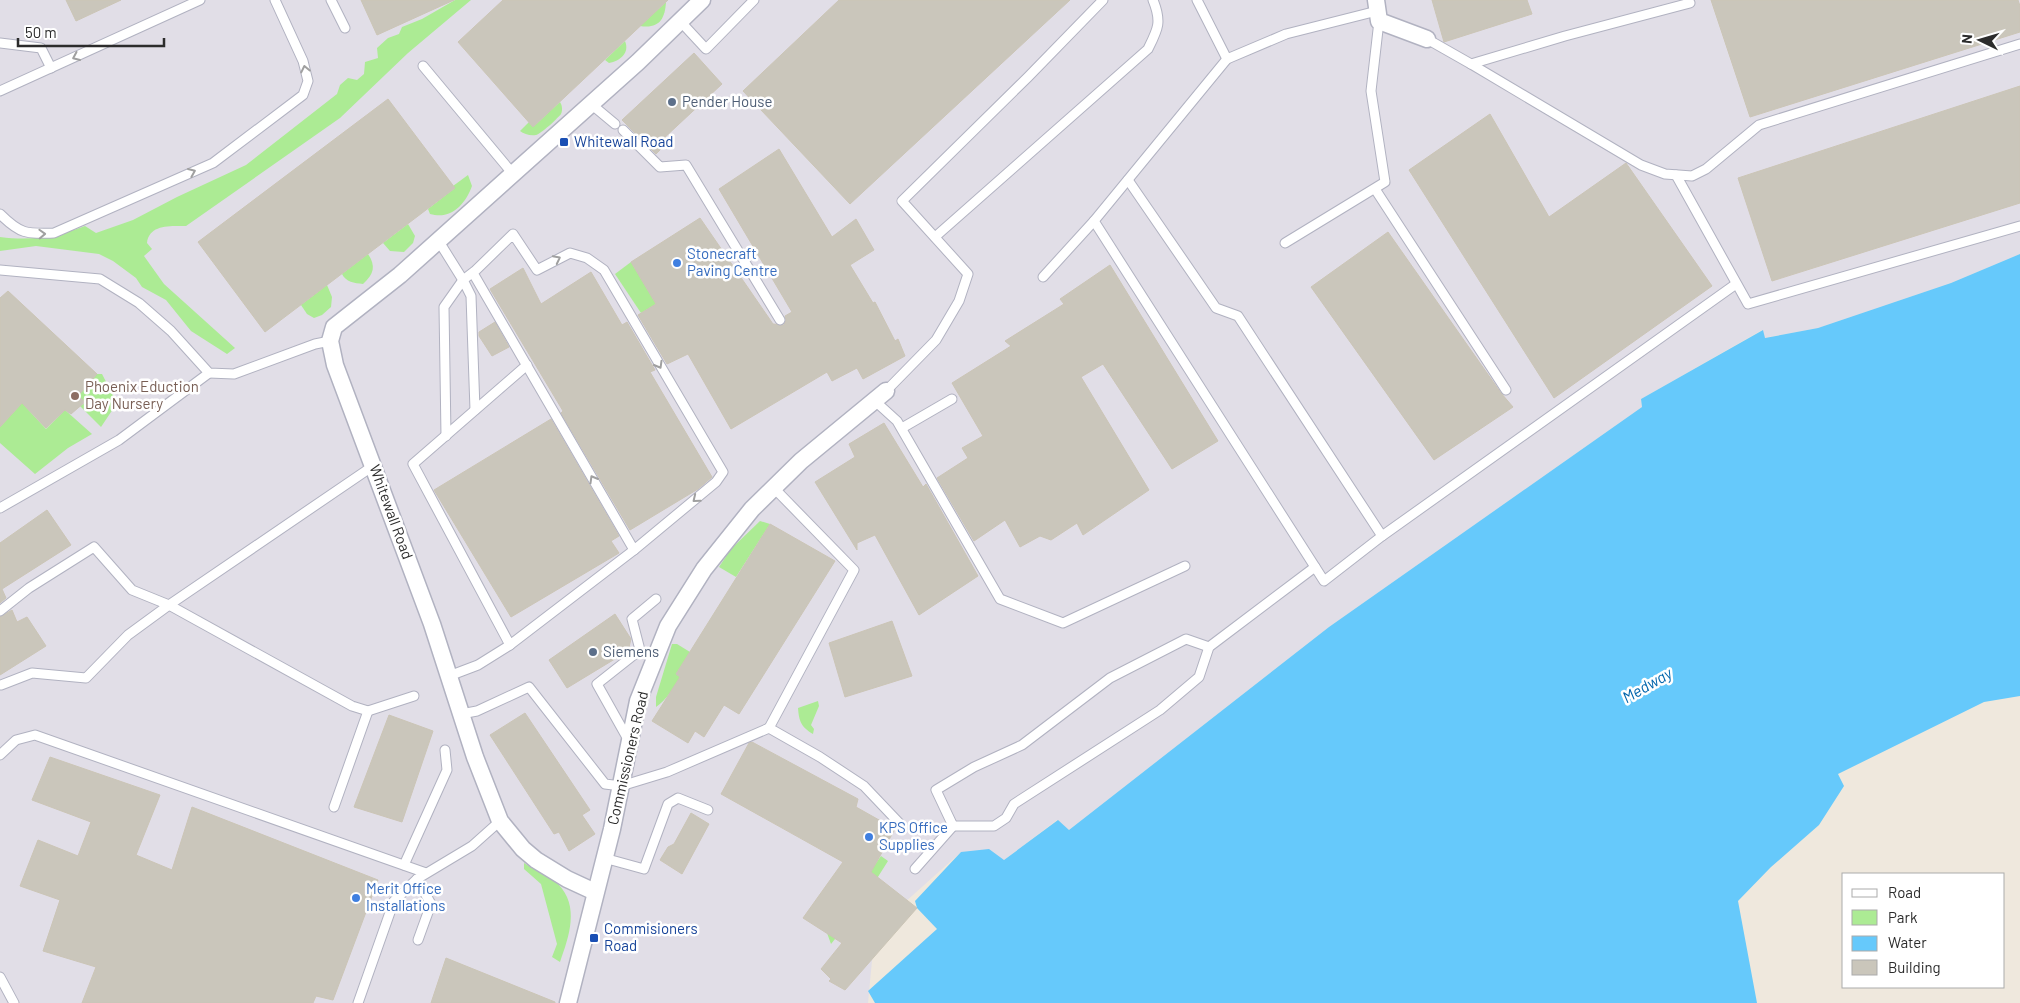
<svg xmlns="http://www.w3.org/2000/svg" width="2020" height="1003" font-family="Barlow,sans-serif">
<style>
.industrial{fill:#e1dee7}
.green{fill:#aceb94}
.water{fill:#66c9fb}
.building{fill:#cac6bb;stroke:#cbc5b6}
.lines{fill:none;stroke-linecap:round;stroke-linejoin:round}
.lane-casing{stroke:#b1b2c1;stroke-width:11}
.street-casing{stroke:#b1b2c1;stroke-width:19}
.lane{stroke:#fff;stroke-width:9}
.street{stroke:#fff;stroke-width:16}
.oneway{stroke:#a0a0a0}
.service-dot{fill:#5c6f8a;stroke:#fff;stroke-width:2}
.transit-dot{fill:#1a4fb4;stroke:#fff;stroke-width:2}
.shop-dot{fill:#3f7fe0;stroke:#fff;stroke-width:2}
.education-dot{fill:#8d6e63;stroke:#fff;stroke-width:2}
.labels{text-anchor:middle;stroke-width:5;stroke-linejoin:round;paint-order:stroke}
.service-label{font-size:15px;fill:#4e5e75;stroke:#fff;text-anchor:start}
.transit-label{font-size:15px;fill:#164399;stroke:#fff;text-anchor:start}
.shop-label{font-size:15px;fill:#366cbe;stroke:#fff;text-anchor:start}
.education-label{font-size:15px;fill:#785e54;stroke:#fff;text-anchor:start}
.street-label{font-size:15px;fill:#2c2c2c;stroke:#fff}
.water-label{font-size:16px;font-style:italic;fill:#0065ac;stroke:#fff}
</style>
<rect width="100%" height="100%" fill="#efe8dd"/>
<polygon class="industrial" points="0,0 2020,0 2020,254 1951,283 1818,328 1764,338 1762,330 1641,399 1642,407 1329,627 1069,830 1057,820 1004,860 987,851 961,852 875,929 868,1003 0,1003"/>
<g class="green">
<path d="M455 0H471L408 53 340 118 186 226C171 226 149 224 147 243L152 249 144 256 164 284 235 348 227 354 191 331 166 300 142 287 136 278 113 261 99 254 36 246 0 251V237C32 241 55 237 85 226L96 233 133 220 177 197 246 165 337 94 340 85 348 78 357 80 364 74 365 62 378 58 377 48 388 38 399 34 402 27 422 19Z"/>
<path d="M666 2C665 19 659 29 640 26Z"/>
<path d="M625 41C630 53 620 61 609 63L605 60Z"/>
<path d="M560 102C562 105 563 110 561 114 558 118 541 134 536 135 530 136 524 134 520 131L529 122 533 127Z"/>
<path d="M468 175 472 186C465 205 451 220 430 214L428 209 455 188 453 186Z"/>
<polygon points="408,224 415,236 413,243 404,252 390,251 383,243"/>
<path d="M368 254C376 266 374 274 363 284 354 283 346 282 342 274Z"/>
<polygon points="631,262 656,304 641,313 615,274"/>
<polygon points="327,285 332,297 331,307 322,315 314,318 307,314 301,305"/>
<polygon points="97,374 102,374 117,403 101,427 80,406 85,403 78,396"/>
<polygon points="22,403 46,429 65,410 92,434 68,448 35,474 0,443 0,427"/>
<polygon points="760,521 770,524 736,577 719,567 731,549"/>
<path d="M672 644H677L690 652 676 674 680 677C673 689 667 699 656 707V697Z"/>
<path d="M818 701 819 706 811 725 814 729 813 734C801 727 799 721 798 708Z"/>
<polygon points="881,856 888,861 869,891 871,894 831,944 827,933"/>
<path d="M524 863C534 870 549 876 558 884 580 906 569 937 560 962L552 957 557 944 541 884 524 869Z"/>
</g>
<polygon class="water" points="2020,254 2020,696 1984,702 1838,774 1844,786 1819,825 1771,867 1738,901 1757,1003 875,1003 868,991 937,929 917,908 915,901 961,852 989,849 1004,860 1058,820 1069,830 1329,627 1642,407 1641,399 1763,330 1765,338 1818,328 1951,283"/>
<g class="building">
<polygon points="66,0 121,0 76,21"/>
<polygon points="361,0 454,0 377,35"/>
<polygon points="503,0 668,0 533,127 458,42"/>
<polygon points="839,0 1070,0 850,204 743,91"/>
<polygon points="1432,0 1527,0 1532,14 1444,42"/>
<polygon points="1711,0 2018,0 2020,6 2020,32 1750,117"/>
<polygon points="694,53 722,84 663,139 667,143 656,154 622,120"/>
<polygon points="2020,86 2020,203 1772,281 1738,178"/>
<polygon points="388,99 455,188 265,332 198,242"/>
<polygon points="1490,114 1549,217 1626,163 1712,286 1554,398 1409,170"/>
<polygon points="779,149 832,237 856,219 874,250 850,265 873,303 875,302 895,341 898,339 905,356 863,379 857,368 832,381 827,372 731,429 688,354 667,364 638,315 656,304 631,262 700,218 773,324 784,325 786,320 785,316 792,312 719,189"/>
<polygon points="1388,232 1501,393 1513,407 1434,460 1311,287"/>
<polygon points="1110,265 1218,441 1172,469 1103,364 1081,377 1149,490 1083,535 1077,523 1051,540 1040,536 1020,547 1005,520 974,541 937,478 968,458 962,448 983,436 952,383 1011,346 1005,341 1064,304 1060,299"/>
<polygon points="523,268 541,304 591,272 622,325 627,322 655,370 650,372 712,477 698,489 630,530 561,413 563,411 490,289"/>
<polygon points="8,291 97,374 78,396 85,402 71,414 65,410 46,428 22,403 0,427 0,298"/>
<polygon points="495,322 509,347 492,356 479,336 479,332"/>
<polygon points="551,419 619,536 611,541 619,553 511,617 434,490"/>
<polygon points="884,423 923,487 926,484 978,576 919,615 875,535 857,543 857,550 815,482 855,457 849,444"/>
<polygon points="47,510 71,545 2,589 6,598 0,603 0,543"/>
<polygon points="770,524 835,561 739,714 724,705 704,737 695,731 688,743 652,721 680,677 676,674"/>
<polygon points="12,610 17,622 27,617 46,646 0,675 0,617"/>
<polygon points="615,614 631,639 628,651 567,688 549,660"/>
<polygon points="892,621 912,676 845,697 829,643"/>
<polygon points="525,713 590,810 582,815 595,834 569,851 559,832 554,834 490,735"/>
<polygon points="389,715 433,731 402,822 354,807"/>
<polygon points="752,742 858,799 856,807 895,829 871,872 917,908 845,990 829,981 831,979 821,969 842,943 803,918 843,862 721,794 749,743"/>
<polygon points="50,757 160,795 136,855 172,870 192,807 378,880 333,1000 316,996 313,1003 82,1003 96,967 43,951 60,900 20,886 38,840 78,856 91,822 32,800"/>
<polygon points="691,813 709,824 682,874 660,860 668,847 674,844"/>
<polygon points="446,958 555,1002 555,1003 431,1003"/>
</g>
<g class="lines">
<defs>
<g id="lane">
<polyline points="331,0 345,28"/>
<polyline points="1197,0 1227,59"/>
<polyline points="1377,11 1286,34 1227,59 1094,221 1324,581 1382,536 1736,284"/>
<polyline points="680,21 706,49 754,0"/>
<polyline points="1427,39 1471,64 1565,36 1690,3"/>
<polyline points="0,43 41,48 51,68"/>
<polyline points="1471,64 1641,165 1665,174 1692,176 1706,169 1759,125 2020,44"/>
<polyline points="423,66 513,174"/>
<polyline points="0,91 200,0"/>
<polyline points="591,104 615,124"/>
<polyline points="623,130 660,167 686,165 780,320"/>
<polyline points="1676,175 1748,304 2020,226"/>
<polyline points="1128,180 1216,308 1238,316 1382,536"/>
<polyline points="1375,189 1506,390"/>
<path d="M0 214C20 234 26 234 54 233L213 163 303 95 308 81 303 61 275 0"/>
<path d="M935 237 1148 49C1158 29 1162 22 1153 0"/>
<polyline points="438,240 463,280 476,270 513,234 537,270 570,253 587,258 604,270 723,472 716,482 634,550 473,273"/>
<polyline points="1285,243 1385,182 1371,91 1379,21"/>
<polyline points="0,270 100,279 139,303 171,331 209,373 234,374 315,344 330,341"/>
<polyline points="1043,277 1094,221"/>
<polyline points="527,365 413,464 510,645 634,550"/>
<polyline points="886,391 936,340 959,301 968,274 902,201 1028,77 1103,0"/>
<polyline points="875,401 897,421 1000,599 1063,623 1185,566"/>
<polyline points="902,428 952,399"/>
<polyline points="446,436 444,307 463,280 471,296 475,410"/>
<polyline points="0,508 119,440 209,373"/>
<polyline points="0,611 29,588 94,547 132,590 169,605 352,706 368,711 334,807"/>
<polyline points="449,676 478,665 510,645"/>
<polyline points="1,685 32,673 86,678 128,635 169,605 373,466"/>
<polyline points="368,711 414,696"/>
<polyline points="461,714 477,711 529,687 605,784 621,786 667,772 769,728 820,757 864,786 903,827"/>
<polyline points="769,728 854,570 773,487"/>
<polyline points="629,741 597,684 640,650 632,619 656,599"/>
<polyline points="0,755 16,740 35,735 426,873"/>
<polyline points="953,826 994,826 1006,818 1014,804 1160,710 1199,677 1209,647 1315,567"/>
<polyline points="604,858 644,869 668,804 678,798 708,810"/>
<polyline points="404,865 447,770 445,750"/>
<polyline points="915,869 953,826 936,790 974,767 1022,745 1110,678 1186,639 1209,647"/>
<polyline points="417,879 431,904 418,940"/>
<polyline points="0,977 14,1003"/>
<polyline points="358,1003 394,901 417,879 472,846 500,821"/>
</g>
<g id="street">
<polyline points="1376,0 1379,21 1427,39"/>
<polyline points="595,892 567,879 536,860 523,849 500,821 475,757 432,624 335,365 330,341 334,327 400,275 638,62 702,0"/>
<polyline points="568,1003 612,829 638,701 668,626 704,569 752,509 801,461 886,391"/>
</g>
</defs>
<use href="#lane" class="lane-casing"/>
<use href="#street" class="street-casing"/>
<use href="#lane" class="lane"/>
<use href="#street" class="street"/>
</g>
<defs><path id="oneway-chevron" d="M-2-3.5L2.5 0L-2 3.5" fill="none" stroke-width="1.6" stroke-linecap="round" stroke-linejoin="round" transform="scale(1.25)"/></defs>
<g class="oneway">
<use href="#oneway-chevron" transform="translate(76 57) rotate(156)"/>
<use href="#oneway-chevron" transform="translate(305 69) rotate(-102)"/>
<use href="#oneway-chevron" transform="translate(192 172) rotate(-23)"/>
<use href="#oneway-chevron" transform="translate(42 234) rotate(-2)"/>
<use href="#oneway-chevron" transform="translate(557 259) rotate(-27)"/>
<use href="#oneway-chevron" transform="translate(659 365) rotate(60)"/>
<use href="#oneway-chevron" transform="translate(593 479) rotate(-120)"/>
<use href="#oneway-chevron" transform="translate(696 499) rotate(141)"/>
</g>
<g class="service-dot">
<circle cx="672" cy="102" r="5"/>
<circle cx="593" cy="652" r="5"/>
</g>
<g class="transit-dot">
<rect x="559" y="137" width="10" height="10" rx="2.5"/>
<rect x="589" y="933" width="10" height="10" rx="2.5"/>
</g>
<g class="shop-dot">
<circle cx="677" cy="263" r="5"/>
<circle cx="869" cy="837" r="5"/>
<circle cx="356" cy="898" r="5"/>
</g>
<circle class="education-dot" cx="75" cy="396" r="5"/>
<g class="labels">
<g class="service-label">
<text x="682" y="107">Pender House</text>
<text x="603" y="657">Siemens</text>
</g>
<g class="transit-label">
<text x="574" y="147">Whitewall Road</text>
<text x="604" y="934">Commisioners<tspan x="604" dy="17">Road</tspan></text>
</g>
<g class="shop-label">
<text x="687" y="259">Stonecraft<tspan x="687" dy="17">Paving Centre</tspan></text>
<text x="879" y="833">KPS Office<tspan x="879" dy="17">Supplies</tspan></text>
<text x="366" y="894">Merit Office<tspan x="366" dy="17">Installations</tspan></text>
</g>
<g class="education-label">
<text x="85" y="392">Phoenix Eduction<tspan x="85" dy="17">Day Nursery</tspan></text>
</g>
<g class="street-label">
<text transform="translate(391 512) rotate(70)" y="5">Whitewall Road</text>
<text transform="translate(628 758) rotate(-77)" y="5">Commissioners Road</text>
</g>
<g class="water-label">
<text transform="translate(1647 685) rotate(-30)" y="6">Medway</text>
</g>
</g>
<rect x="1842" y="873" width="162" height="115" fill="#ffffff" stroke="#ababab"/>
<rect x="1852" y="889" width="25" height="8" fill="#ffffff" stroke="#ababab"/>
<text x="1888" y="898" font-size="15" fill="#2c2c2c">Road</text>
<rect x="1852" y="910" width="25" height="15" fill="#aceb94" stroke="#ababab"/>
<text x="1888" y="923" font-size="15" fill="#2c2c2c">Park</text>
<rect x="1852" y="936" width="25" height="15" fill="#66c9fb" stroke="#ababab"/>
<text x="1888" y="948" font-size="15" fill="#2c2c2c">Water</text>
<rect x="1852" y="960" width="25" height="15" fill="#cac6bb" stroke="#ababab"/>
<text x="1888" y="973" font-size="15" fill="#2c2c2c">Building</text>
<g transform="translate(1980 40) rotate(275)" stroke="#ffffff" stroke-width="4" paint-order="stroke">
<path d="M0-4L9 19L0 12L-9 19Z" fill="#2c2c2c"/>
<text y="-8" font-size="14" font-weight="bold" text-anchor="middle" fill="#2c2c2c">N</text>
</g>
<path d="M18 38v8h146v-8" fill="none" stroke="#2c2c2c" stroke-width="2.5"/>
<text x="25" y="38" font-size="15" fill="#2c2c2c" stroke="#ffffff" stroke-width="4" paint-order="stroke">50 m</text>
</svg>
